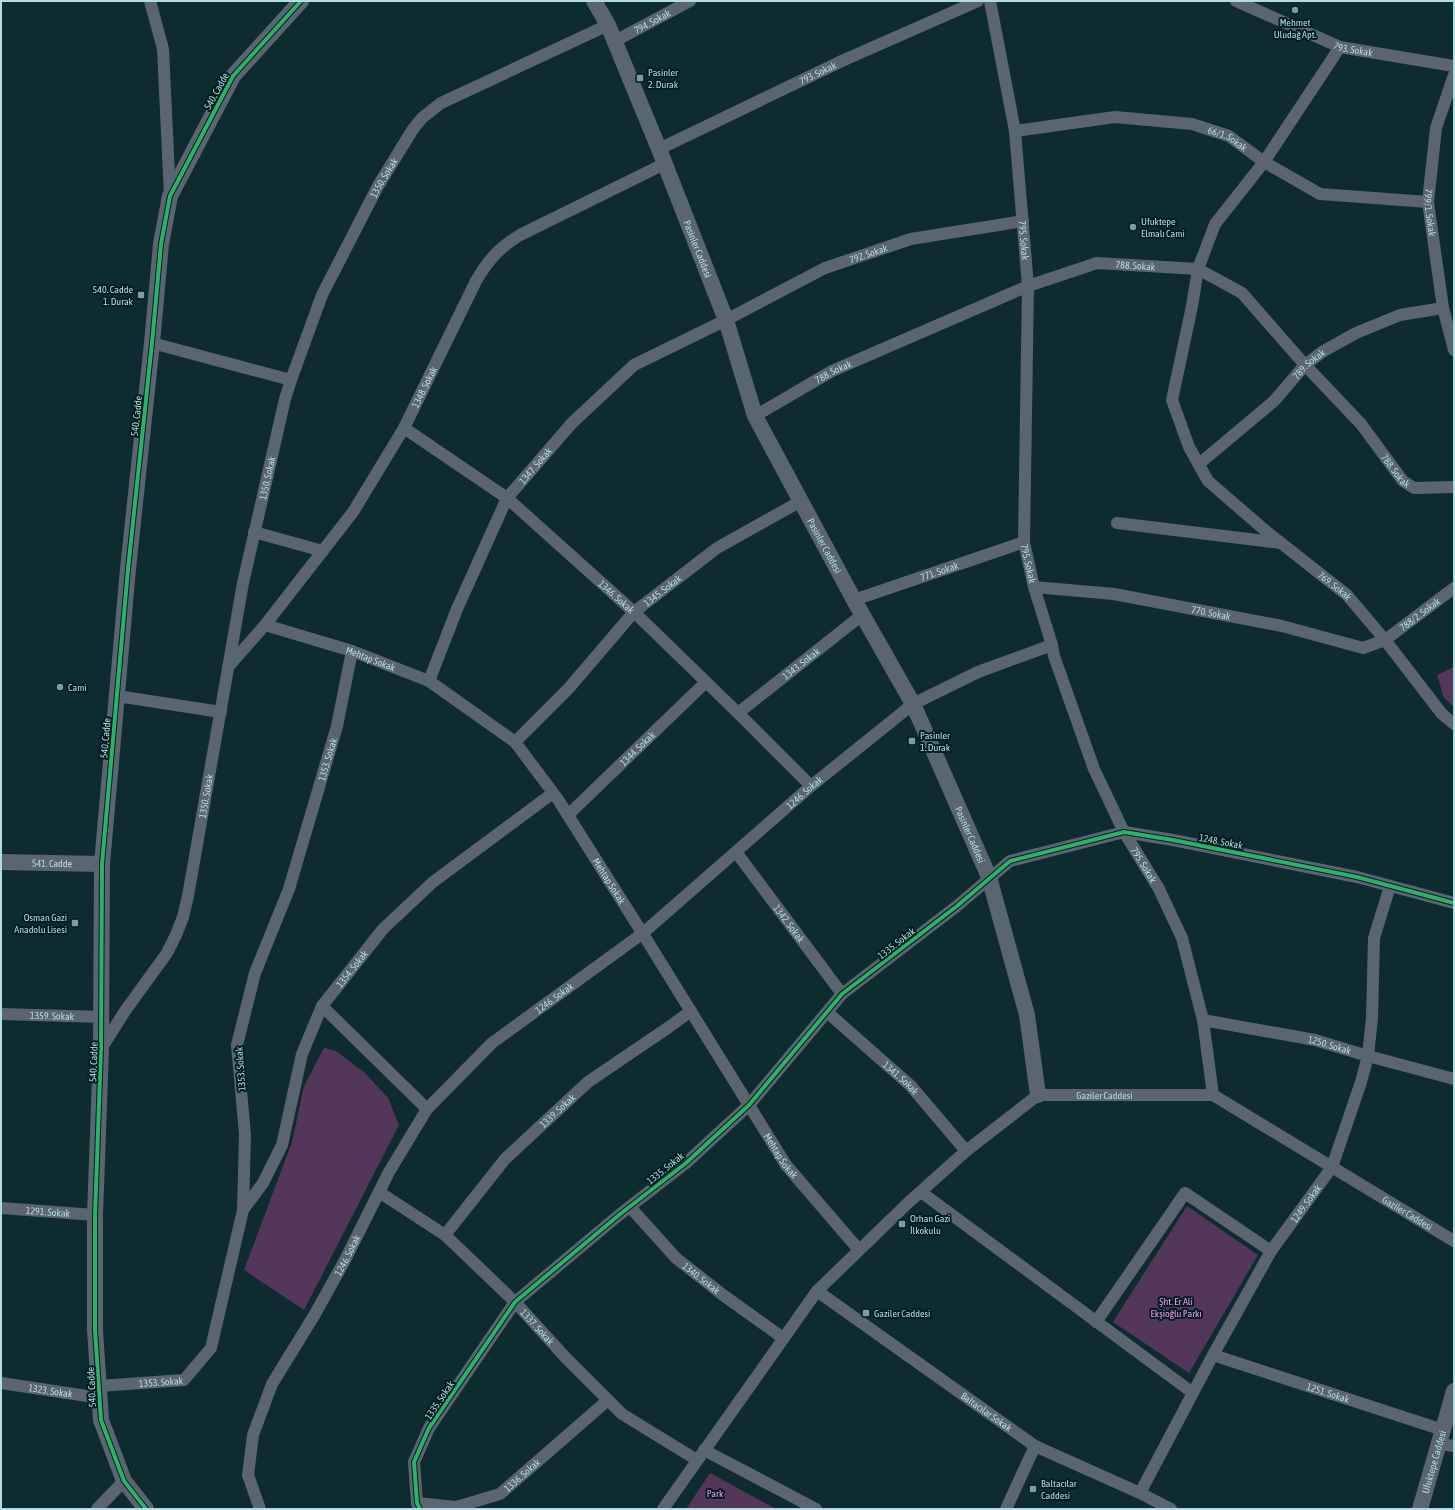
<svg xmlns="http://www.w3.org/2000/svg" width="1455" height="1510" font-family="'Asap Condensed',sans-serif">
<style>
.green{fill:#53365a}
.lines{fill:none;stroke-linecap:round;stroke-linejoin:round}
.minor{stroke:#5b6570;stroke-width:12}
.tertiary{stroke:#5b6570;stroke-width:16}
.cycleway-casing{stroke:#001d20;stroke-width:6}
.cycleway{stroke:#2db169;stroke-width:4}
.poi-dot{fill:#789fa3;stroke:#001d20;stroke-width:1.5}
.labels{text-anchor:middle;stroke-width:4;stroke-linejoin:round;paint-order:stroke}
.street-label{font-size:10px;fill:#b1dde2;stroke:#001d20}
.poi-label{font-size:10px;fill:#b1dde2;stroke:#001d20;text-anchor:start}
.park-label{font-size:10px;fill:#f49afb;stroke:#001d20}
</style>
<rect width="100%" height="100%" fill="#0e2c2f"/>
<g class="green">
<polygon points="1454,667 1454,707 1444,698 1437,675"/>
<polygon points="324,1048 336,1051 365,1073 388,1098 399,1125 304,1310 244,1270 292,1142 304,1086"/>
<polygon points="1187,1206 1258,1255 1189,1373 1113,1322"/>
<polygon points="710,1473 776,1509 686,1509"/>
</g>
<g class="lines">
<g class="minor">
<polyline points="150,1 163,49 170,196"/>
<path id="s1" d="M990 1 1015 131 1028 286 1024 542 1034 587 1052 645 1054 656 1094 769 1124 832 1159 889 1182 938 1203 1020 1213 1095"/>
<path id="s2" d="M1236 1 1340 47 1454 66"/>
<path id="s3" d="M615 41 690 1"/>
<path id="s4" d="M1340 47 1264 162 1215 224 1198 269 1192 306 1172 400 1189 447 1208 481 1267 532 1347 595 1385 640 1442 714 1454 724"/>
<path id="s5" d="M1454 75 1436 128 1428 202 1443 308 1454 350"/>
<path id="s6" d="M1015 131 1115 117 1192 124 1229 136 1264 162 1320 194 1428 202"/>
<path id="s7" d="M659 149 844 60 978 1"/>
<polyline points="152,343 291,380"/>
<path id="s8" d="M755 416 832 371 1028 286 1097 263 1198 269 1242 293 1305 365 1361 424 1403 481 1414 488 1454 487"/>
<path id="s9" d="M404 428 507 498 634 612 738 713 811 786"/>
<path id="s10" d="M1199 464 1274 401 1305 365 1322 352 1356 333 1400 315 1443 308"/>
<polyline points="1117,523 1281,543"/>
<polyline points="254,532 323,551"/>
<path id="s11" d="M1034 587 1114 594 1282 626 1363 648 1385 640 1454 588"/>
<path id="s12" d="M854 600 1024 542"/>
<path id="s13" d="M265 625 352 651 429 681 515 742 557 798 648 942 786 1165 859 1250"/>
<path id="s14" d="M228 667 265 625 353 512 404 428 476 281C488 260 499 248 520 235L664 164"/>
<path id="s15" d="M429 681 457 609 507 498 572 423 634 365 726 320 825 268 911 239 1023 221"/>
<polyline points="117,696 221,712"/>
<path id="s16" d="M738 713 862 615"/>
<path id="s17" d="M515 742 569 688 634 612 717 548 801 501"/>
<path id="s18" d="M568 815 706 682"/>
<path id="s19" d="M736 852 842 994"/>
<polyline points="322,1006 427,1109"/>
<path id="s20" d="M827 1012 911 1086 966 1151"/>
<path id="s21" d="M1 1014 102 1017"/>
<path id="s22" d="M1203 1020 1315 1040 1368 1056 1454 1079"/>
<path id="s23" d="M101 1049 125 1011 167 953 176 935 183 917 188 896 243 583 285 399 291 380 322 295 378 186 413 129 422 118 441 103 608 25"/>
<path id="s24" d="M379 1192 445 1235 515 1302 566 1358 622 1414 697 1460"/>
<polyline points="921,1192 1193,1393"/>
<path id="s25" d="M630 1207 676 1258 723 1295 783 1338"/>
<path id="s26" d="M1 1208 95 1215"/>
<path id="s27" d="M243 1210 263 1183 282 1145 302 1054 322 1006 383 929 433 882 553 793"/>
<path id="s28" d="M445 1235 505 1159 588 1082 669 1027 691 1011"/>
<path id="s29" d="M817 1291 1035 1446 1140 1493 1171 1509"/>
<polyline points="1096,1322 1185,1193 1271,1251"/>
<path id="s30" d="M1213 1355 1443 1430"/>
<path id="s31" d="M1 1383 100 1398"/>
<path id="s32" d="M99 1386 184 1380 211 1348 243 1210 245 1135 237 1045 255 973 289 889 337 726 352 651"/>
<polyline points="1439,1444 1454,1446"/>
<polyline points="704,1450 816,1509"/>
<path id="s33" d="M1140 1493 1213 1355 1271 1251 1332 1167 1361 1082 1368 1056 1372 1018 1374 938 1390 886"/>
<path id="s34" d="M417 1503 456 1507 500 1494 608 1400"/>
<polyline points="97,1509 124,1481"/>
<path id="s35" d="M260 1509 248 1475 253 1435 272 1384 315 1314 345 1260 389 1172 427 1109 492 1043 643 933 811 786 913 704 978 672 1052 645"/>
<polyline points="420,1509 417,1503 414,1462 429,1428 515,1302 619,1215 686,1163 749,1105 842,994 957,906 1010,861 1124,832 1173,840 1357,877 1454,903"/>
<path id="s36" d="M663 1509 817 1291 909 1202 966 1151 1038 1095H1213L1454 1241"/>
<polyline points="1006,1509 1035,1446"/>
</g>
<g class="tertiary">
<path id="s37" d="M594 1 608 25 659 149 726 320 755 416 854 600 913 704 989 877 1027 1015 1038 1095"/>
<path id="s38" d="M1 862 102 864"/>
<polyline points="146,1509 124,1481 101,1420 95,1330 95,1215 101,1049 102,864 128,569 152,343 161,244 170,196 233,76 301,1"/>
<path id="s39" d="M1420 1509 1454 1391"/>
</g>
<defs>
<g id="cycleway">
<polyline points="146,1509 124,1481 101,1420 95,1330 95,1215 101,1049 102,864 128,569 152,343 161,244 170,196 233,76 301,1"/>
<polyline points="420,1509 417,1503 414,1462 429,1428 515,1302 619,1215 686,1163 749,1105 842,994 957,906 1010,861 1124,832 1173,840 1357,877 1454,903"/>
</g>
</defs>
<use href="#cycleway" class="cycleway-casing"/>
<use href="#cycleway" class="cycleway"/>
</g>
<g class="poi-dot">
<circle cx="1295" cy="10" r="4"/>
<rect x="636" y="74" width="8" height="8" rx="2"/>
<circle cx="1133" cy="227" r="4"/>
<rect x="137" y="291" width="8" height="8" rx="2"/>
<circle cx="60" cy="687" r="4"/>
<rect x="908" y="737" width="8" height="8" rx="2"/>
<rect x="71" y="919" width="8" height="8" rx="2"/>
<rect x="898" y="1220" width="8" height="8" rx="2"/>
<rect x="862" y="1309" width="8" height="8" rx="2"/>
<rect x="1029" y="1485" width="8" height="8" rx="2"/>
</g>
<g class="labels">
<g class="street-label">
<text dy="4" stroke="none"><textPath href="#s3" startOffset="42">794. Sokak</textPath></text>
<text dy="4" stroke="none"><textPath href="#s2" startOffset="127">793. Sokak</textPath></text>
<text dy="4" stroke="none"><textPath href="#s7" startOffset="176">793. Sokak</textPath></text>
<text transform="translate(216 91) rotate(-61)" y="4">540. Cadde</text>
<text dy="4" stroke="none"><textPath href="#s6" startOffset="217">66/1. Sokak</textPath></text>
<text dy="4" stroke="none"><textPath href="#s23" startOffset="927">1350. Sokak</textPath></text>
<text dy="4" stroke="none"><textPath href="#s5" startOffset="141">799/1. Sokak</textPath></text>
<text dy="4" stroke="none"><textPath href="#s1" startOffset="242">795. Sokak</textPath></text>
<text dy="4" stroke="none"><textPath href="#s37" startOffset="269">Pasinler Caddesi</textPath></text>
<text dy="4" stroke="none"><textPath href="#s15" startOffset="643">792. Sokak</textPath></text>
<text dy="4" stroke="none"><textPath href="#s8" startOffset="414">788. Sokak</textPath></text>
<text dy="4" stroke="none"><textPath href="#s10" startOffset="149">789. Sokak</textPath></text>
<text dy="4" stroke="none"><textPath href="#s8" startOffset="90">788. Sokak</textPath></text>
<text dy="4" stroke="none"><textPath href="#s14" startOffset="343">1348. Sokak</textPath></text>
<text transform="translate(136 416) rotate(-84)" y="4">540. Cadde</text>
<text dy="4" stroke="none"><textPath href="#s15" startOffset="242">1347. Sokak</textPath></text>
<text dy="4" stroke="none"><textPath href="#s8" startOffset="762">788. Sokak</textPath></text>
<text dy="4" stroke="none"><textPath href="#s23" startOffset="603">1350. Sokak</textPath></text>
<text dy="4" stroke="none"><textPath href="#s37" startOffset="593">Pasinler Caddesi</textPath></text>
<text dy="4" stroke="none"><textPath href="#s1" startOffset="566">795. Sokak</textPath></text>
<text dy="4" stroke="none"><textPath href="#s12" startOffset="90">771. Sokak</textPath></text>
<text dy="4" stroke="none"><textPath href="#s4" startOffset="652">769. Sokak</textPath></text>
<text dy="4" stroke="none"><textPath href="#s17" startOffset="212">1345. Sokak</textPath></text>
<text dy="4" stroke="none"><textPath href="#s9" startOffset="272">1346. Sokak</textPath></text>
<text dy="4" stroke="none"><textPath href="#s11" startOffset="179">770. Sokak</textPath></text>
<text dy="4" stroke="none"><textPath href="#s11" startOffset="402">788/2. Sokak</textPath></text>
<text dy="4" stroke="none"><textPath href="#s13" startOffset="111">Mehtap Sokak</textPath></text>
<text dy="4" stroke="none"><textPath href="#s16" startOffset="80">1343. Sokak</textPath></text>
<text transform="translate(105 738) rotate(-85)" y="4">540. Cadde</text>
<text dy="4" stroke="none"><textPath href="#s18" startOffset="96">1344. Sokak</textPath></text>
<text dy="4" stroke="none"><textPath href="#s32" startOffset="734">1353. Sokak</textPath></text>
<text dy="4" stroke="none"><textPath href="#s35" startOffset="940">1246. Sokak</textPath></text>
<text dy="4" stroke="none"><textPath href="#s23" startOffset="279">1350. Sokak</textPath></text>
<text dy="4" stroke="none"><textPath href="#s37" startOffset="917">Pasinler Caddesi</textPath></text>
<text transform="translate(1221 841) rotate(11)" y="4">1248. Sokak</text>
<text dy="4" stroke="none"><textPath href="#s38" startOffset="51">541. Cadde</textPath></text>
<text dy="4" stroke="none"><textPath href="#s1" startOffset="890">795. Sokak</textPath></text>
<text dy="4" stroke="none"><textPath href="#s13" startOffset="447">Mehtap Sokak</textPath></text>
<text dy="4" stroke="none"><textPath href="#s19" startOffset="89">1342. Sokak</textPath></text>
<text transform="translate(896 943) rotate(-38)" y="4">1335. Sokak</text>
<text dy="4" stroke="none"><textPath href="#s27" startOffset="269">1354. Sokak</textPath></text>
<text dy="4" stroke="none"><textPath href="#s35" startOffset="616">1246. Sokak</textPath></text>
<text dy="4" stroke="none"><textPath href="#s21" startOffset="51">1359. Sokak</textPath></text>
<text dy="4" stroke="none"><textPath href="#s22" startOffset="129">1250. Sokak</textPath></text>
<text transform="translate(93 1062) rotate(-88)" y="4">540. Cadde</text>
<text transform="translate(240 1069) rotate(-94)" y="4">1353. Sokak</text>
<text dy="4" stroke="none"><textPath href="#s20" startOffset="99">1341. Sokak</textPath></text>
<text dy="4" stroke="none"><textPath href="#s36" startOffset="629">Gaziler Caddesi</textPath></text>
<text dy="4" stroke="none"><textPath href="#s28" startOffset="168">1339. Sokak</textPath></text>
<text dy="4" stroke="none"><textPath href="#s13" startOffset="771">Mehtap Sokak</textPath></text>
<text transform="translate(665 1168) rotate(-39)" y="4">1335. Sokak</text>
<text dy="4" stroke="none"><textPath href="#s33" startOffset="334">1249. Sokak</textPath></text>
<text dy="4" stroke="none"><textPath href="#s26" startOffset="47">1291. Sokak</textPath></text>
<text dy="4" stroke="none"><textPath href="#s36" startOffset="965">Gaziler Caddesi</textPath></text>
<text dy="4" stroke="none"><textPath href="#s35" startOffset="280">1246. Sokak</textPath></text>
<text dy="4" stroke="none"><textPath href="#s25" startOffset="101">1340. Sokak</textPath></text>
<text dy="4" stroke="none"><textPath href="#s24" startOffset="209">1337. Sokak</textPath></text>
<text dy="4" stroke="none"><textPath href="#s32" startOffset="62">1353. Sokak</textPath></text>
<text transform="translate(91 1387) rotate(-93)" y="4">540. Cadde</text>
<text dy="4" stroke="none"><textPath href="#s31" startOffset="50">1323. Sokak</textPath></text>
<text dy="4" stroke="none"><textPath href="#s30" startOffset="121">1251. Sokak</textPath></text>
<text transform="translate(439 1400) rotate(-56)" y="4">1335. Sokak</text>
<text dy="4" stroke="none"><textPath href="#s29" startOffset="208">Baltacılar Sokak</textPath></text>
<text dy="4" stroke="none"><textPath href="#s39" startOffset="49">Ufuktepe Caddesi</textPath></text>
<text dy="4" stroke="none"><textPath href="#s34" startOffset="114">1336. Sokak</textPath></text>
</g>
<g class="poi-label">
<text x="1295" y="26" text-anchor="middle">Mehmet<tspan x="1295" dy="12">Uludağ Apt.</tspan></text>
<text x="648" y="76">Pasinler<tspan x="648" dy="12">2. Durak</tspan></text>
<text x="1141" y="225">Ufuktepe<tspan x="1141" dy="12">Elmalı Cami</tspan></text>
<text x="133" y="293" text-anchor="end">540. Cadde<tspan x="133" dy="12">1. Durak</tspan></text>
<text x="68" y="691">Cami</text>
<text x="920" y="739">Pasinler<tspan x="920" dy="12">1. Durak</tspan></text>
<text x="67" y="921" text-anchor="end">Osman Gazi<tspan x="67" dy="12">Anadolu Lisesi</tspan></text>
<text x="910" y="1222">Orhan Gazi<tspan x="910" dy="12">İlkokulu</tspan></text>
<text x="874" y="1317">Gaziler Caddesi</text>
<text x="1041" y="1487">Baltacılar<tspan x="1041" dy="12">Caddesi</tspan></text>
</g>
<g class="park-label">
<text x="1176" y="1305">Şht. Er Ali<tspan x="1176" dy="12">Ekşioğlu Parkı</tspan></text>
<text x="715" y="1497">Park</text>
</g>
</g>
<rect width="1455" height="1510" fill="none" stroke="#b1dde2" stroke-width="4"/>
</svg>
